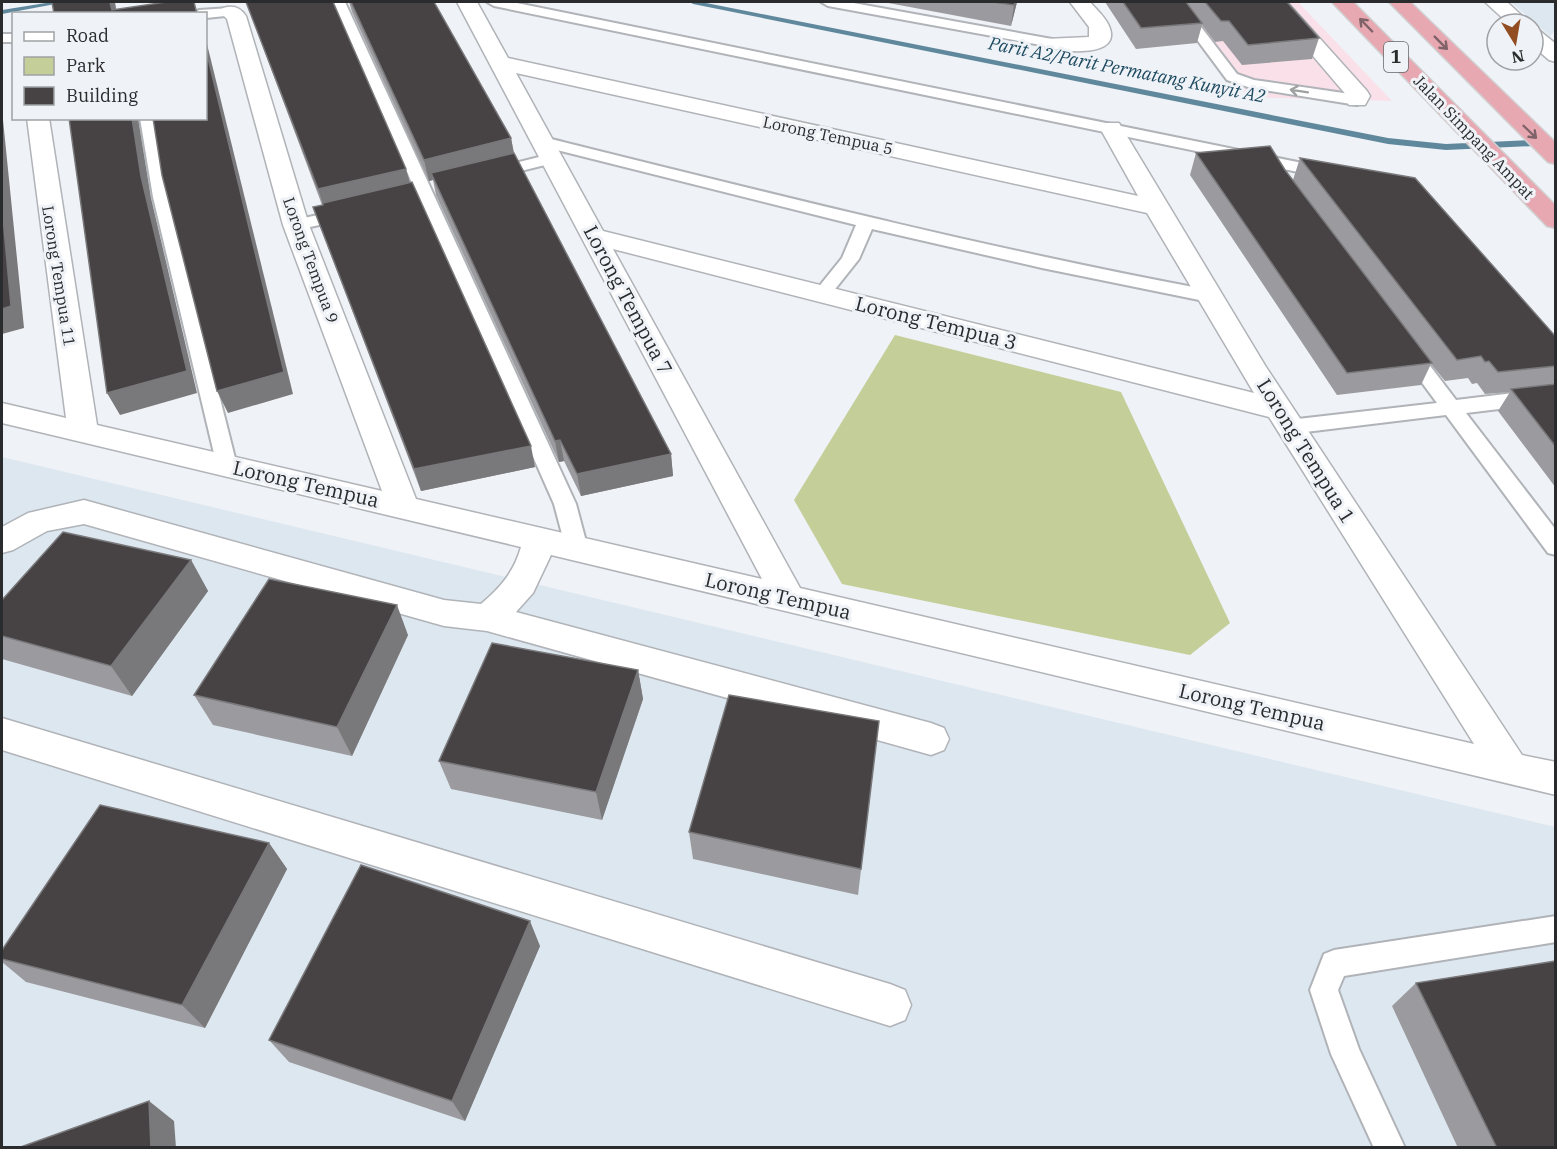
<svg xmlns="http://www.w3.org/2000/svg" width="1557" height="1149" font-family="'IBM Plex Serif',serif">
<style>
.commercial{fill:#f9e0e9}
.built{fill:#dde7f0}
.green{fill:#c3ce99}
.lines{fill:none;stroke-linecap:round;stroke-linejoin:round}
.stream{fill:#60889d;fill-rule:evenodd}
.service-casing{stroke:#b0b3b7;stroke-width:4}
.minor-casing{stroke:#b0b3b7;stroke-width:3}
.trunk-casing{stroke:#d0d0d1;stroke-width:3}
.service{fill:#fff;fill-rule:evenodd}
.minor{fill:#fff;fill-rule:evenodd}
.trunk{fill:#e8a8b2;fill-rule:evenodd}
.wall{fill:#9b9a9e}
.shaded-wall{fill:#79787a}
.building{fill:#474345;stroke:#79787a;stroke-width:1.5}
.oneway{stroke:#7f6368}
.oneway2{stroke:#9fa0a0}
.labels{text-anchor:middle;stroke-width:6;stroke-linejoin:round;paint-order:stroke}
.far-street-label{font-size:16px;fill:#292b2c;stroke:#eff2f6}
.shield{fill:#eff2f6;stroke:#646769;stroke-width:1.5}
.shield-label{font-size:18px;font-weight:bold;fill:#292b2c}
.far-water-label{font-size:18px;font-style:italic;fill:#1d4a60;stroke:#eff2f6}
.street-label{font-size:20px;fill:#292b2c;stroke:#eff2f6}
</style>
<rect width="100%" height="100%" fill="#eff2f6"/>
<polygon class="commercial" points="1180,2 1298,2 1392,101 1247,97"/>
<g class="built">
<polygon points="1511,2 1555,2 1555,31 1550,36"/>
<polygon points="2,457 1555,827 1555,1147 2,1147"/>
</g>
<polygon class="green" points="895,335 1121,392 1230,623 1190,655 842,584 794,500"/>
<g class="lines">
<g class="stream">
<polygon points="52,2 66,2 2,14 2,10"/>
<polygon points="690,2 701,2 1388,138 1446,144 1556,139 1556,145 1446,150 1388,144 693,4"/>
</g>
<defs>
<g id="service">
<polygon points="332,2 345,2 576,504 588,549 585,555 577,557 569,555 566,549 554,504"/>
<polygon points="487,2 512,2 1327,168 1335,173 1327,178 494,6"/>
<polygon points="821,2 848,2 1052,39 1059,43 1052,47 828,6"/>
<polygon points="1169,2 1182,2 1237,74 1254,80 1357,95 1365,100 1357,105 1251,88 1227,80"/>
<polygon points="230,8 235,9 235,15 206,18 206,14 192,14 199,10"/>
<rect x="2" y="34" width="12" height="8"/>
<polygon points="140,118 156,118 169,197 237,466 234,471 227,473 220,471 217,466 153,197"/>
<path d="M543 137C764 192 985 248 1209 290L1218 296 1209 302 1042 268 872 229 859 259 828 298 822 300 813 294 842 258 856 225 537 145 535 142 537 139Z"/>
<polygon points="551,154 557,156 559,159 557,162 493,178 485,173 487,170"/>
<polygon points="346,209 354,214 352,218 296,230 287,225 290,221"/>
<polygon points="1408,344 1415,346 1456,400 1556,388 1556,402 1466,413 1556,530 1556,555 1548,553 1446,415 1289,434 1282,432 1279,427 1282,422 1289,420 1437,403 1398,350 1401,346"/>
<polygon points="1556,916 1556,942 1344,976 1338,990 1359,1049 1405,1148 1374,1148 1331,1054 1310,990 1324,954 1334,950"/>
</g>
<g id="minor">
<path d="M457 2H477L508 58 1138 196 1100 128 1103 123H1119L1266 367 1522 755 1556 762V795L551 555 533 593 516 612 931 723 944 728 949 739 944 750 931 755 487 631 444 626 84 524 47 531 13 550 2 553V527L28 513 84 500 444 600 481 604C500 588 514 572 521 547L2 423V403L66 418 27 118H49L97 425 382 491 283 225 227 19 220 12 223 8C233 5 240 7 246 16L309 225 416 499 762 579ZM516 73 1147 213 1254 393 603 231ZM613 249 1269 417 1474 744 800 588Z"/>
<path d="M1070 2H1090C1096 9 1104 16 1108 24 1126 59 1061 52 1045 47L1042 43 1045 39 1089 37V27Z"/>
<polygon points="1267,2 1287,2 1367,91 1370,96 1365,105 1349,105 1346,100 1348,97"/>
<polygon points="1485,2 1507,2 1531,24 1509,24"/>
<polygon points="1533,29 1540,31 1556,44 1556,62 1549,60 1533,46"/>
<polygon points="2,718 890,984 905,990 911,1005 905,1020 890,1026 2,750"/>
</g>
<g id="trunk">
<polygon points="1332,2 1353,2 1556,206 1556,228 1547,226"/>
<polygon points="1389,2 1410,2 1556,143 1556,164 1548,162"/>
</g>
</defs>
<use href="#service" class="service-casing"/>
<use href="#minor" class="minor-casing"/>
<use href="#trunk" class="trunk-casing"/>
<use href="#service" class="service"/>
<use href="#minor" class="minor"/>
<use href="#trunk" class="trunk"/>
</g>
<g class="wall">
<polygon points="246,2 410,183 535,467 421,491 321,229 313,207 322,205"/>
<polygon points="349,2 434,2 511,138 514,153 671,454 673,476 581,496 564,461 559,462 436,195 433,180 429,181 352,12"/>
<polygon points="883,2 1017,2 1011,26"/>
<polygon points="1105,2 1287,2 1319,38 1312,59 1242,65 1223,41 1215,42 1202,25 1197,43 1136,49"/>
<polygon points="1196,153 1285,170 1293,180 1300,158 1556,337 1556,488 1498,411 1510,392 1485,394 1477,383 1472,384 1468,378 1445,381 1431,364 1421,385 1337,395 1190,175"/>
<polygon points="191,560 208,591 132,696 2,659 2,600"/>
<polygon points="408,635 352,756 213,725 194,695"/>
<polygon points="638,670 643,699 602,820 451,789 439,761"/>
<polygon points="879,721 858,895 693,859 689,832"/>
<polygon points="269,843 287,869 205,1028 26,982 2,962 2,950"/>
<polygon points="540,946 465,1121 289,1062 269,1040"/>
<polygon points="1416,983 1556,1148 1458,1148 1392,1006"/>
</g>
<g class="shaded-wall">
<polygon points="110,2 115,2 117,14 112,10"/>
<polygon points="1015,2 1017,2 1011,26 1014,5"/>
<polygon points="206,40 293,394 228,413 217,391"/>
<polygon points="2,110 24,328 2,334"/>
<polygon points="132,118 138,118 151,198 197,393 120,415 107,393 141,176"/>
<polygon points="511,138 515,160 431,173 433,180 429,181 424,160"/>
<polygon points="406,169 412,190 325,211 318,189"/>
<polygon points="560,440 564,461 559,462 555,441"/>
<polygon points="531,446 535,467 421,491 414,469"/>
<polygon points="671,454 673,476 581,496 577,474"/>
<polygon points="191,560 208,591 132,696 111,666"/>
<polygon points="397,605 408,635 352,756 337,727"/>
<polygon points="638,670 643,699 602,820 596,792"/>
<polygon points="269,843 287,869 205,1028 182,1005"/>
<polygon points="530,921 540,946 465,1121 452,1101"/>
<polygon points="149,1101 174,1121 176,1148 151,1148"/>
</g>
<g class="building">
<polygon points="52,2 110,2 112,10 166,2 194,2 197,14 54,14"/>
<polygon points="246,2 333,2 406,169 318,189"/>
<polygon points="351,2 434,2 511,138 424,160"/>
<polygon points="993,2 1015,2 1014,5"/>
<polygon points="1123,2 1186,2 1202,23 1141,28"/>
<polygon points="1205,2 1287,2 1319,38 1248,45 1229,21 1221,21"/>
<polygon points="206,50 284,372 217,391 162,175 153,118 206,118"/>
<polygon points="69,118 132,118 141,176 187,371 107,393"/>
<polygon points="1270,146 1285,170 1432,363 1347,373 1196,153"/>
<polygon points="514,153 671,454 577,474 560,440 555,441 431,173"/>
<polygon points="1300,158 1415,178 1556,337 1556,366 1498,372 1489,361 1485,362 1481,356 1457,360"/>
<polygon points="412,182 531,446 414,469 313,207 323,205 323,203"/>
<polygon points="2,206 11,306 2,309"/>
<polygon points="1556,384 1556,447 1511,389"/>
<polygon points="63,532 191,560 111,666 2,636 2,600"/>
<polygon points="269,579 397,605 337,727 194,695"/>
<polygon points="492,643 638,670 596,792 439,761"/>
<polygon points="729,695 879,721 861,869 689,832"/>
<polygon points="100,805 269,843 182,1005 2,959 2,950"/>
<polygon points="361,865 530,921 452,1101 269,1040"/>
<polygon points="1556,961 1556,1148 1497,1148 1416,983"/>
<polygon points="149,1101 151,1148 18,1148"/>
</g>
<defs><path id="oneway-shaft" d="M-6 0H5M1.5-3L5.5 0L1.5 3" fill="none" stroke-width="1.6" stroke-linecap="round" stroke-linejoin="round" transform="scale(1.5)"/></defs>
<g class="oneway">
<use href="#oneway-shaft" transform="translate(1366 25) rotate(-134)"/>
<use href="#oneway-shaft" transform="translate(1441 43) rotate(45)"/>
<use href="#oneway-shaft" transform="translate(1530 132) rotate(44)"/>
</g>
<use class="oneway2" href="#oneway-shaft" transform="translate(1299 91) rotate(-171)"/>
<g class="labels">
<g class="far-street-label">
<text transform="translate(828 135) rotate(12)" y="6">Lorong Tempua 5</text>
<text transform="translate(1474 137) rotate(46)" y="6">Jalan Simpang Ampat</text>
<text transform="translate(311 260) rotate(70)" y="6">Lorong Tempua 9</text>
<text transform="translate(59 276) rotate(81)" y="6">Lorong Tempua 11</text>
</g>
<rect class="shield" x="1384" y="42" width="24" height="30" rx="4.5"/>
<g class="shield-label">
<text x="1396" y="63">1</text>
</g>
<g class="far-water-label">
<text transform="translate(1127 70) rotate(11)" y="6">Parit A2/Parit Permatang Kunyit A2</text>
</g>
<g class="street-label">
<text transform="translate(628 300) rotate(62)" y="7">Lorong Tempua 7</text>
<text transform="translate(936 323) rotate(14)" y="7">Lorong Tempua 3</text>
<text transform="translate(1306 451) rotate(58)" y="7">Lorong Tempua 1</text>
<text transform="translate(306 484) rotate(13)" y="7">Lorong Tempua</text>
<text transform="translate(778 596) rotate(13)" y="7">Lorong Tempua</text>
<text transform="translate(1252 707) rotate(13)" y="7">Lorong Tempua</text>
</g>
</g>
<rect width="1557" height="1149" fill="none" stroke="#292b2c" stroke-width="6"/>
<rect x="12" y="12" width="195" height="108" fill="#eff2f6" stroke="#a0a2a5" stroke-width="1.5"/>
<rect x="24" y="32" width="30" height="9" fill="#ffffff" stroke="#a0a2a5" stroke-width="1.5"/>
<text x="66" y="42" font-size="18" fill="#292b2c">Road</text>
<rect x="24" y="57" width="30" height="18" fill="#c3ce99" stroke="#a0a2a5" stroke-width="1.5"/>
<text x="66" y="72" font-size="18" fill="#292b2c">Park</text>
<rect x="24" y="87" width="30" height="18" fill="#474345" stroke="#a0a2a5" stroke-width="1.5"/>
<text x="66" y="102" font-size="18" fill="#292b2c">Building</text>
<g transform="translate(1515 42) rotate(169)"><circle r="28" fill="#eff2f6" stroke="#a0a2a5" stroke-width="1.5"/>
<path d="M0-4.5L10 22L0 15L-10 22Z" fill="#924d22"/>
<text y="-9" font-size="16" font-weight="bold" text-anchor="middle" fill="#292b2c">N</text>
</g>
</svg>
